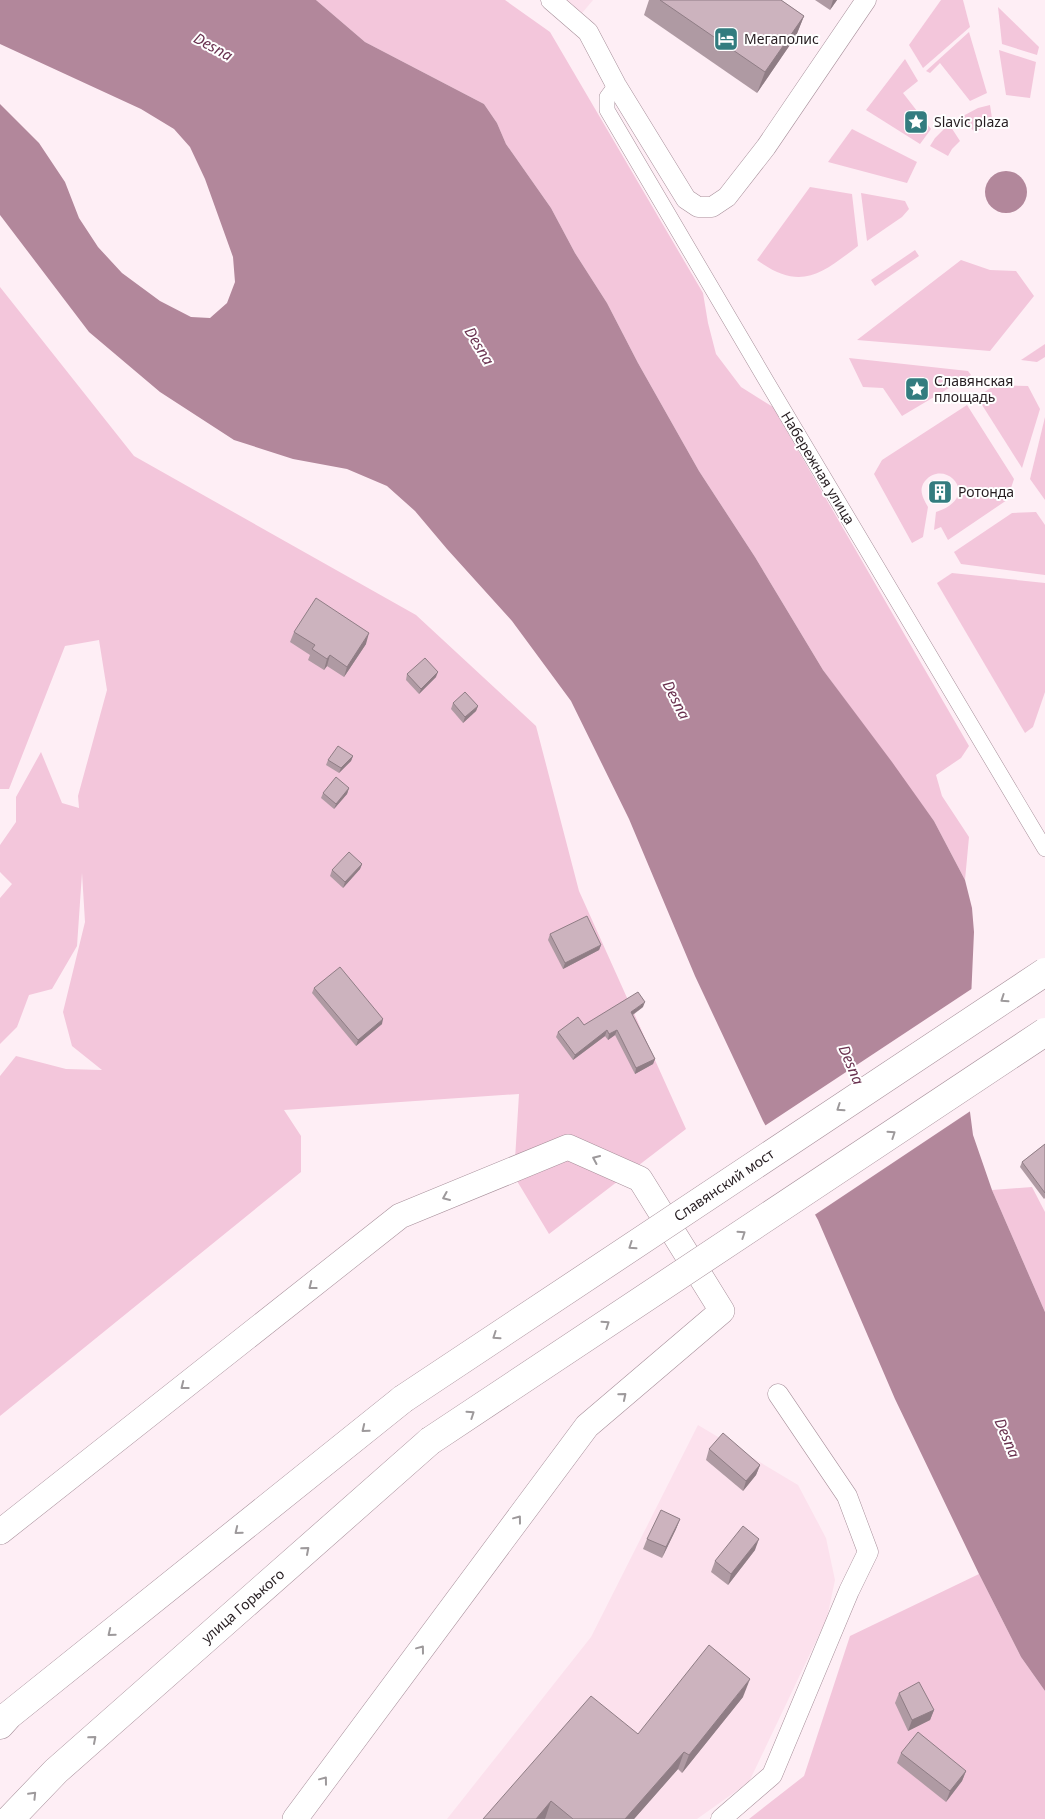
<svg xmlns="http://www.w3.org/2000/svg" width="1045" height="1819" font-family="'Noto Sans',sans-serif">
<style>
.built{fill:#fce1ed}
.green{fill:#f3c6db}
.water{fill:#b2879b}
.pier{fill:#feeef5}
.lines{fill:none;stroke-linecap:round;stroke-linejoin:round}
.pedestrian-casing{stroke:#a78f9a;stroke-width:16}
.minor-casing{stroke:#a78f9a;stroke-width:21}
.tertiary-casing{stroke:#a78f9a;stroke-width:26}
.primary-casing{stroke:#a78f9a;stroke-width:29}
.pedestrian{stroke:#fff;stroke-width:15}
.minor{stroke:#fff;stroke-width:20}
.tertiary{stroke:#fff;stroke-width:25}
.primary{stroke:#fff;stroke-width:28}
.primary-bridge-casing{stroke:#a78f9a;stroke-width:29;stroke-linecap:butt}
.primary-bridge{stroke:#fff;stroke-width:28}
.wall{fill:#af9aa3}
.shaded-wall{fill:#8f7d85}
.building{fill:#ccb3be;stroke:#8f7d85}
.oneway{stroke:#9d999b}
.labels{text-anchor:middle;stroke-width:4;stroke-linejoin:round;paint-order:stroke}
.poi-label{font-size:14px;fill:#261d21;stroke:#fff;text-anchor:start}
.street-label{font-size:14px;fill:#261d21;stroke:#fff}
.water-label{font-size:15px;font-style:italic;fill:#6a3250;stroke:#fff}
</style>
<rect width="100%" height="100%" fill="#feeef5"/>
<g class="built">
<polygon points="554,0 593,0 577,19"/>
<polygon points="698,1425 798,1485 826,1538 835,1580 827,1618 749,1782 697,1819 447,1819 591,1637"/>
</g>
<g class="green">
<polygon points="316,0 505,0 550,32 703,293 708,323 716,354 741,387 773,407 969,746 961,758 936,775 942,796 969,837 965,880 934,821 823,670 755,557 699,471 638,363 607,303 575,253 551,208 506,144 497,123 484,104 365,42"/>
<polygon points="941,0 963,0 970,27 923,68 909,45"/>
<polygon points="998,7 1039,47 1037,55 1002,44"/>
<polygon points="969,32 987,93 970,101 940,63 930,73 926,71"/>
<polygon points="999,50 1036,62 1030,98 1006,95"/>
<polygon points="905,59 918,81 903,93 931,129 920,144 866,110"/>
<polygon points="990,105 993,125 974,132 963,116 978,108"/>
<polygon points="949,124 960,141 952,149 948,156 930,146 935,138"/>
<polygon points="852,129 917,162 907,183 828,162"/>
<path d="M810 187 852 194 858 246C821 274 801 292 757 260Z"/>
<polygon points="861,193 905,201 909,209 902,217 867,241"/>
<polygon points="915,250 919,256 875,286 871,280"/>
<polygon points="961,260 990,270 1016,271 1034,296 990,351 857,340"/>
<polygon points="0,287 134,456 416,615 536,726 579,891 686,1129 549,1234 514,1176 519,1094 284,1110 301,1136 301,1172 0,1416 0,1076 16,1056 66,1069 102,1070 72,1046 63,1012 85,922 82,873 77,946 52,989 29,995 17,1027 0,1044 0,898 12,884 0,872 0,845 16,822 16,797 41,752 62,803 79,808 78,796 107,690 99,640 65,646 9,789 0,789"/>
<polygon points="1045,344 1045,357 1037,362 1021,360"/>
<polygon points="849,358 968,371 971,375 902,416 883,388 863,387"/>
<polygon points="995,385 1028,386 1040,409 1022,468 977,397"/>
<path d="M967 405 1014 479 1007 500 948 540 941 527 934 530 936 512C983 497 945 457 925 481 918 490 923 498 928 507L923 537 912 543 874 474 882 460Z"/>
<polygon points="1045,417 1045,500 1030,479"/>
<polygon points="1036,512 1045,525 1045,575 961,564 954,552 1012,513"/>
<polygon points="952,573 1045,583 1045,692 1033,727 1025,733 937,583"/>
<polygon points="1032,1187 1045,1212 1045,1312 992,1190"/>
<polygon points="979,1574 1021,1657 1045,1691 1045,1819 749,1819 804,1776 850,1636"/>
</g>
<g class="water">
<polygon points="0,0 316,0 365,42 484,104 497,123 506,144 551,208 575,253 607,303 638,363 699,471 755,557 823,670 892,762 934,821 965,880 972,908 974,932 967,1089 973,1135 992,1190 1045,1312 1045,1691 1021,1657 979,1574 895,1399 818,1220 763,1121 695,976 629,819 571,701 512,621 447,549 415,511 387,486 347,469 293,459 234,440 160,392 89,332 0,215 0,104 39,143 65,182 79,218 98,247 122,273 160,301 191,317 210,318 227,303 235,282 233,257 205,179 190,147 174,129 141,109 0,44"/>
<circle cx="1006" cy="192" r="21"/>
</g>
<polygon class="pier" points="973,988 969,1089 972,1110 813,1216 763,1127"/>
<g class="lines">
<defs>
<polyline id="pedestrian" points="616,85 607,97 607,110 767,382 1045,849"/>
<g id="minor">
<polyline points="551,0 588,32 616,85 686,199 698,207 712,207 727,197 766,147 866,0"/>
<polyline points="721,1819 772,1775 849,1591 868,1552 847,1496 778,1394"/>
</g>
<polyline id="tertiary" points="0,1532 400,1216 568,1147 640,1179 722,1311 587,1426 295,1819"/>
<g id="primary">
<polyline points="0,1725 9,1715 403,1399"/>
<polyline points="10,1819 56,1771 430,1441"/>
</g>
</defs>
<use href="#pedestrian" class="pedestrian-casing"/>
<use href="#minor" class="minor-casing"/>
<use href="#tertiary" class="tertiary-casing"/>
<use href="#primary" class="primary-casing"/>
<use href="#pedestrian" class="pedestrian"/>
<use href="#minor" class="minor"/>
<use href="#tertiary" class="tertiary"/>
<use href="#primary" class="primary"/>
<defs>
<g id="primary-bridge">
<polyline points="403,1399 1045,972"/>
<polyline points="430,1441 1045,1032"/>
</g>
</defs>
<use href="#primary-bridge" class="primary-bridge-casing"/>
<use href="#primary-bridge" class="primary-bridge"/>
</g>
<g class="wall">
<polygon points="649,0 781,0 804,16 796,36 757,93 644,15"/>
<polygon points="815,0 837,0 830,10"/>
<polygon points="294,632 366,644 344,677 327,666 324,670 308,660 310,655 290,642"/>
<polygon points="407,674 436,677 419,694 406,680"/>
<polygon points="453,703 478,706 476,711 463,723 451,709"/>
<polygon points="353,756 351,761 339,773 326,765 328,760"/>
<polygon points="349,788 347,794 334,809 321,798 323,793"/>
<polygon points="362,864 360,869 343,888 330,876 332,870"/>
<polygon points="550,934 601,945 599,950 563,969 548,940"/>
<polygon points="314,988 382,1024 356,1046 312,993"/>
<polygon points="643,1007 633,1015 655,1059 653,1064 635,1074 615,1035 608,1040 605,1036 573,1060 556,1037 558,1032 584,1025"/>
<polygon points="1045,1144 1045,1198 1044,1199 1020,1167 1022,1162"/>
<polygon points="709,1449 760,1465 756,1475 743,1491 706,1460"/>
<polygon points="680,1519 676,1529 662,1558 643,1549 647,1539"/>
<polygon points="755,1550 728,1585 711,1572 715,1561"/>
<polygon points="899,1693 934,1710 930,1720 908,1731 895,1703"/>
<polygon points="743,1697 682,1773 678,1769 634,1819 483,1819 638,1734"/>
<polygon points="901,1753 966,1771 962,1781 946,1802 897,1763"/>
</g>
<g class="shaded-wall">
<polygon points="833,0 837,0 830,10"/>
<polygon points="804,16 796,36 757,93 765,72"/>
<polygon points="369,633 366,644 344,677 347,667"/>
<polygon points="330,655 327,666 324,670 327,659"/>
<polygon points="438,672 436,677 419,694 421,689"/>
<polygon points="478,706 476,711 463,723 465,717"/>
<polygon points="353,756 351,761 339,773 341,768"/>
<polygon points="349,788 347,794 334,809 336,804"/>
<polygon points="362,864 360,869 343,888 345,882"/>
<polygon points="601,945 599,950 563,969 565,963"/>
<polygon points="645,1002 643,1007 629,1017 631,1012"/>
<polygon points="383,1019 382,1024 356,1046 358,1040"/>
<polygon points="607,1030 605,1036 573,1060 575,1055"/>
<polygon points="617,1030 615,1035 608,1040 609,1034"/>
<polygon points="655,1059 653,1064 635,1074 636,1068"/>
<polygon points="760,1465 756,1475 743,1491 746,1481"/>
<polygon points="680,1519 676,1529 662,1558 666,1547"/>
<polygon points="759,1539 755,1550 728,1585 731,1574"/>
<polygon points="750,1679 743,1697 682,1773 689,1755"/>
<polygon points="934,1710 930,1720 908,1731 912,1720"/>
<polygon points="684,1752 678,1769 634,1819 625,1819"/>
<polygon points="966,1771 962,1781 946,1802 950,1791"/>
<polygon points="551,1801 545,1819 536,1819"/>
</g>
<g class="building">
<polygon points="660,0 781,0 804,16 765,72"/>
<polygon points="316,598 369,633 347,667 330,655 327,659 312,649 315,645 294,632"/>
<polygon points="425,658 438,672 421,689 407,674"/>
<polygon points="465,692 478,706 465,717 453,703"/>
<polygon points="338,746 353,756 341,768 328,760"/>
<polygon points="336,777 349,788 336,804 323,793"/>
<polygon points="349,852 362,864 345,882 332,870"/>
<polygon points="587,916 601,945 565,963 550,934"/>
<polygon points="340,967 383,1019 358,1040 314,988"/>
<polygon points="638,992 645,1002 631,1012 655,1059 636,1068 617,1030 609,1034 607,1030 575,1055 558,1032 578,1017 584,1025"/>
<polygon points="1045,1144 1045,1193 1022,1162"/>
<polygon points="723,1433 760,1465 746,1481 709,1449"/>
<polygon points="661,1510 680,1519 666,1547 647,1539"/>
<polygon points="743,1526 759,1539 731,1574 715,1561"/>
<polygon points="709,1645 750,1679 689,1755 684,1752 625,1819 573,1819 551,1801 536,1819 483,1819 591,1696 638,1734"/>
<polygon points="919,1682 934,1710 912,1720 899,1693"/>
<polygon points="918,1732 966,1771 950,1791 901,1753"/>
</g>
<defs><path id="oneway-chevron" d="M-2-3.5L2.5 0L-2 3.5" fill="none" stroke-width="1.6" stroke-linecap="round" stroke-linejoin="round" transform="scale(1.25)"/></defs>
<g class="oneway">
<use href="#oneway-chevron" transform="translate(1004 999) rotate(146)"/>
<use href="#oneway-chevron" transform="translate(840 1108) rotate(146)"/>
<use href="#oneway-chevron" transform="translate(892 1134) rotate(-34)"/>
<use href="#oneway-chevron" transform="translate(596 1159) rotate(-156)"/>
<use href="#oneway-chevron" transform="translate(446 1197) rotate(157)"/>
<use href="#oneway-chevron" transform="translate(742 1234) rotate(-34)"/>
<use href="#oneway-chevron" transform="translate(632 1246) rotate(146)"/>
<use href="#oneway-chevron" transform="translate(312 1286) rotate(142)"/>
<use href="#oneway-chevron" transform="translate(606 1324) rotate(-34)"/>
<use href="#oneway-chevron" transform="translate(496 1336) rotate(146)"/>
<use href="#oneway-chevron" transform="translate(184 1386) rotate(142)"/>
<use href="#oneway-chevron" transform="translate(623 1396) rotate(-40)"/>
<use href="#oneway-chevron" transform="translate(471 1414) rotate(-34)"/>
<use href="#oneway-chevron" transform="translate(365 1429) rotate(141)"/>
<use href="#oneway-chevron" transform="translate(518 1519) rotate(-53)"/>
<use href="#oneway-chevron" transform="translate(238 1531) rotate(141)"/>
<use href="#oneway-chevron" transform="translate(306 1550) rotate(-41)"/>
<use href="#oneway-chevron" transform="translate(111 1633) rotate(141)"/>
<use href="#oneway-chevron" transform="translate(421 1649) rotate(-53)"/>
<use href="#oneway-chevron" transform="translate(93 1739) rotate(-41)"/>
<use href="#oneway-chevron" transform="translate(324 1780) rotate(-53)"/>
<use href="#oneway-chevron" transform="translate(33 1795) rotate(-46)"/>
</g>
<defs>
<symbol id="hotel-square" viewBox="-11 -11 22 22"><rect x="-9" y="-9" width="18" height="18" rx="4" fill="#337c7f" stroke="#fff"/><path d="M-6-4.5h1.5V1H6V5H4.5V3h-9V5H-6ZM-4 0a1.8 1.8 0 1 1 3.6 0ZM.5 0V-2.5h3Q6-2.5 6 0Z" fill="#fff"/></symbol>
<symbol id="sight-square" viewBox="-11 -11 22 22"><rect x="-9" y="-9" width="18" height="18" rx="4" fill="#337c7f" stroke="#fff"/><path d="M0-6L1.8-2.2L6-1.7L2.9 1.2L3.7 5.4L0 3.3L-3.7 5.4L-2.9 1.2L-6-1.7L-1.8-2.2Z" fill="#fff"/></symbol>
<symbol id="building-square" viewBox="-11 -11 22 22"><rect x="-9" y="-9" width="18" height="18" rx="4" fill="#337c7f" stroke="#fff"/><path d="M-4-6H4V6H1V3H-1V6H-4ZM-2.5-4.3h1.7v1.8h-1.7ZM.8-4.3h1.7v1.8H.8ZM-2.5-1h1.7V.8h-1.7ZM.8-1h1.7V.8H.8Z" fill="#fff"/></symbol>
</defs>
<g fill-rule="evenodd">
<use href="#hotel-square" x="712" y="25" width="28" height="28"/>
<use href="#sight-square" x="902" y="108" width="28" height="28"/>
<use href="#sight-square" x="903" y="375" width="28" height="28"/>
<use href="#building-square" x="926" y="478" width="28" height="28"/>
</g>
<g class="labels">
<g class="poi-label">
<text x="744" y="44">Мегаполис</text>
<text x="934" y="127">Slavic plaza</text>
<text x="934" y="386">Славянская<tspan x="934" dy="16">площадь</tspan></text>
<text x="958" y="497">Ротонда</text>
</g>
<g class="street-label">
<text transform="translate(818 468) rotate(59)" y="5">Набережная улица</text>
<text transform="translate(724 1185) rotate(-34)" y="5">Славянский мост</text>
<text transform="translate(243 1606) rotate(-41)" y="5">улица Горького</text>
</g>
<g class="water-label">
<text transform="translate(213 47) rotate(29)" y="5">Desna</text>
<text transform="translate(479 346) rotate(59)" y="5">Desna</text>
<text transform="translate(676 700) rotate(63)" y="5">Desna</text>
<text transform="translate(851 1065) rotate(67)" y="5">Desna</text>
<text transform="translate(1007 1438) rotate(67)" y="5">Desna</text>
</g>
</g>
</svg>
